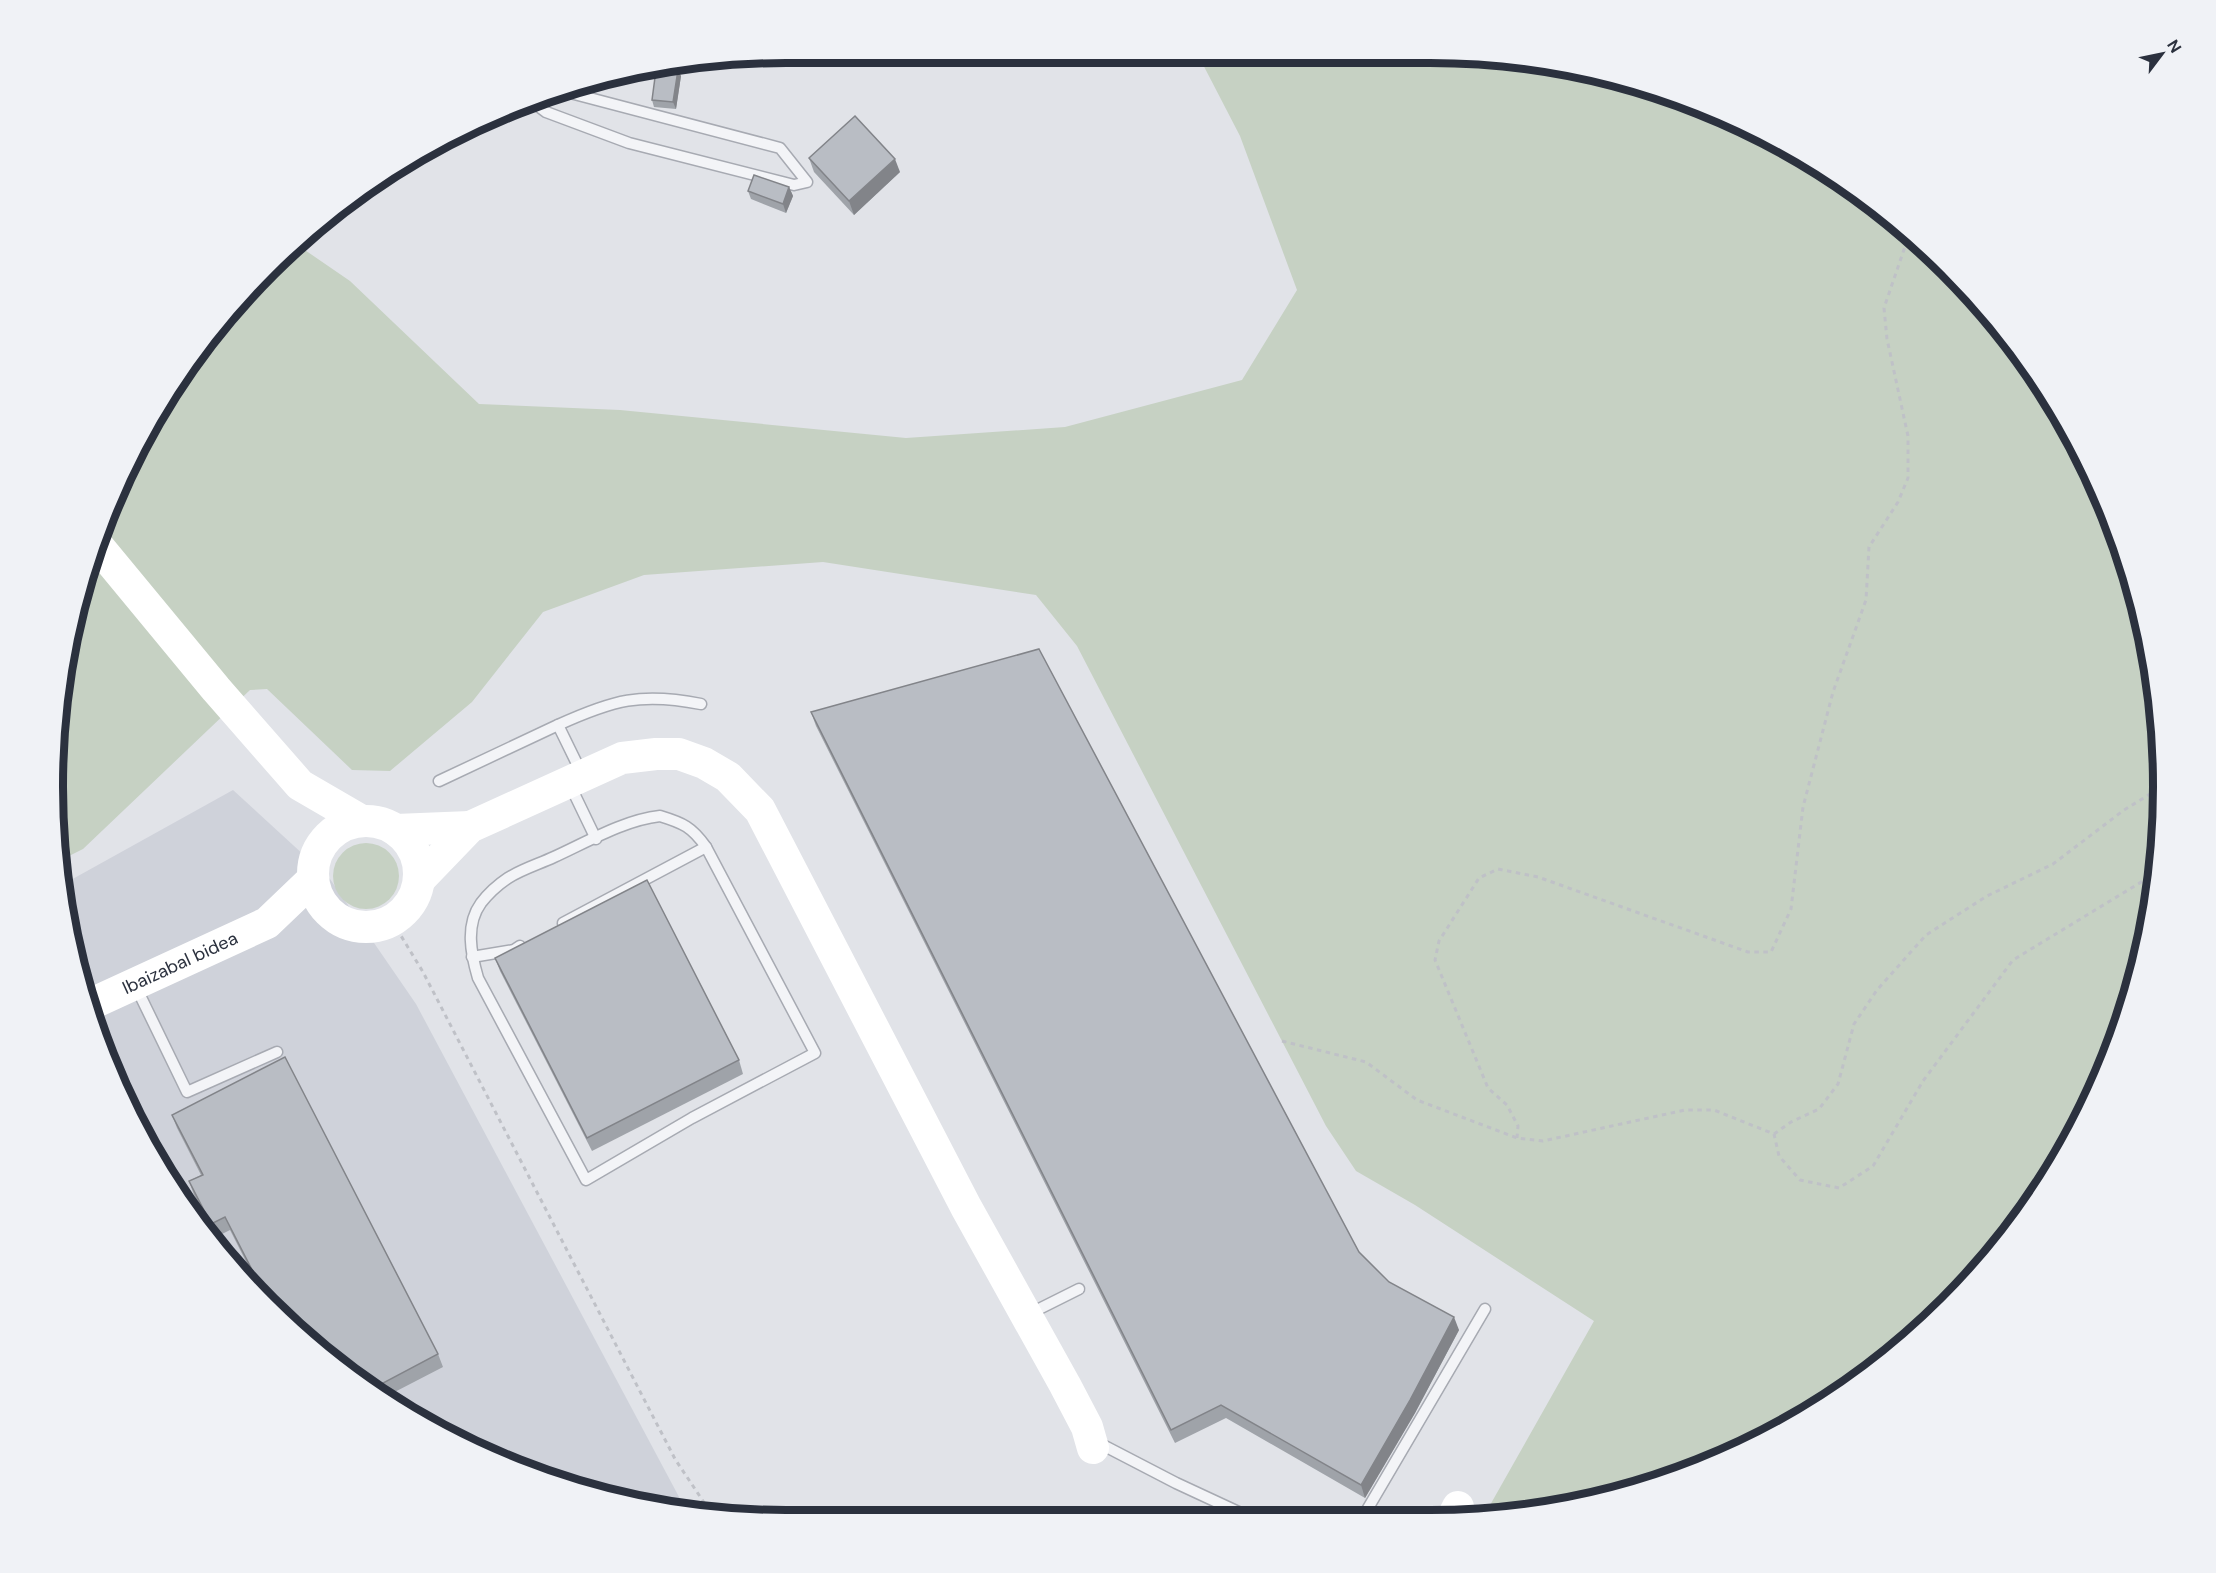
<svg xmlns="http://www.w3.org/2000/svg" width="2216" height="1573" font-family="'DM Sans',sans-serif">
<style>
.built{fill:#cfd2da}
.green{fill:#c6d1c3}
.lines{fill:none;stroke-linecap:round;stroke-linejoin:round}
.stream{stroke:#a0afc4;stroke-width:5}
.lane-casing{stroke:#a7aab2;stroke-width:13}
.path{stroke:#bfc1c7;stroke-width:3;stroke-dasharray:4.5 4.5;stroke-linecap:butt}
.lane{stroke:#f3f4f7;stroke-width:10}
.secondary{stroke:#fff;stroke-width:32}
.wall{fill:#9fa3a9}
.shaded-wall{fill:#828489}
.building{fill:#b9bdc4;stroke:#828489;stroke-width:1.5}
.labels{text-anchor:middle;stroke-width:4.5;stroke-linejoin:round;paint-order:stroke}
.street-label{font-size:18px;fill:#2b313e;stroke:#f0f2f6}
.rim{fill:none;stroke:#2b313e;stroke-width:8}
</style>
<rect width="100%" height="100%" fill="#e1e3e8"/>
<polygon class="built" points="233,790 330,879 416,1004 686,1510 597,1496 462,1445 339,1369 234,1270 151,1154 109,1068 60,886"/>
<g class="green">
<polygon points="1197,53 1430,53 1573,67 1710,108 1797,151 1913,234 1982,303 2065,420 2125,551 2157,691 2162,835 2138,977 2088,1111 2012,1234 1913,1339 1754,1445 1620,1495 1526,1514 1485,1514 1594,1321 1415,1205 1356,1171 1326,1126 1077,646 1036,595 823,562 644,575 543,612 472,702 390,771 352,770 267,689 250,690 83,849 59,861 59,690 78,596 128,462 234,303 299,246 350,281 479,404 620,410 906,438 1065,427 1242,380 1297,290 1240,136"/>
<circle cx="366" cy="876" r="33"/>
</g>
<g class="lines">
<polyline class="stream" points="2060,1155 2066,1131 2091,1099 2097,1069 2110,1051 2114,1032 2120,1024"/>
<defs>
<g id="lane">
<polyline points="530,100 546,112 629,143 794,185 807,182 780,148 559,90"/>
<path d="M581 772 558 725C613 700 641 692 701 704"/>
<polyline points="439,781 558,725"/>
<polyline points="570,785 596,839"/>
<path d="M660 816C683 823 692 827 706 847L815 1053 692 1118 586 1180 478 978C471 954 465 925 481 903 488 894 499 884 508 878 522 869 539 864 554 857 587 842 624 820 660 816Z"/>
<polyline points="563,923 706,847"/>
<polyline points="472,957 514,950 520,946"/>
<polyline points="136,987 187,1092 277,1052"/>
<polyline points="1029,1314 1079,1289"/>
<polyline points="1095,1441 1176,1483 1247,1516"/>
<polyline points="1364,1515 1485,1309"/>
</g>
</defs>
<use href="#lane" class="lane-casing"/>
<g class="path">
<polyline points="392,921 423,972 675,1459 705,1504 717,1515"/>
<polyline points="1282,1041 1366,1062 1417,1100 1517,1138 1543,1141 1685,1110 1714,1110 1774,1134 1779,1156 1800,1180 1839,1188 1873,1166 1923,1081 2013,960 2156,873"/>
<polyline points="1774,1134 1791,1122 1819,1109 1838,1084 1854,1024 1877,990 1926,935 1987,896 2053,864 2124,810 2160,788"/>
<polyline points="1517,1138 1518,1126 1507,1105 1488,1088 1435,960 1439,941 1479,878 1498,869 1538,877 1748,952 1771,952 1791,909 1803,807 1833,692 1866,600 1869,547 1898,502 1908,478 1908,436 1887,339 1884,308 1910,232"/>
</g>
<use href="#lane" class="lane"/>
<g class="secondary">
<polyline points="97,545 216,689 300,785 362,821"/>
<circle cx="366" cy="874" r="53"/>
<polyline points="396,830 470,827"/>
<polyline points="419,880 470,827 622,758 656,754 679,754 704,763 728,777 760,810 966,1207 1065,1385 1087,1427 1093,1448"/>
<path id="s1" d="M91 1004 267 923 313 879"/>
<polyline points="1454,1515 1458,1507"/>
</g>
</g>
<g class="wall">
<polygon points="674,69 681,76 676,109 654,107 652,100"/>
<polygon points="809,158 900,172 854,215 814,172"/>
<polygon points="789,187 793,196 786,213 751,199 748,191"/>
<polygon points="811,712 1389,1282 1459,1330 1415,1413 1365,1498 1226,1418 1175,1443 816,726"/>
<polygon points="495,958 739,1060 743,1074 592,1151 500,971"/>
<polygon points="172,1115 438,1354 443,1367 385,1397 339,1369 265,1299 230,1230 216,1237 194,1195 189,1181 201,1175 177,1128"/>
</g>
<g class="shaded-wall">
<polygon points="678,70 681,76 676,109 673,102"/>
<polygon points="895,159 900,172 854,215 849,201"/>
<polygon points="789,187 793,196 786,213 783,204"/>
<polygon points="1454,1317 1459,1330 1415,1413 1365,1498 1361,1485"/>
</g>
<g class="building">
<polygon points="671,68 671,69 678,70 673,102 652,100 656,70"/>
<polygon points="855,116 895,159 849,201 809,158"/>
<polygon points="754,175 789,187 783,204 748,191"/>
<polygon points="1039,649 1359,1252 1389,1282 1454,1317 1410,1400 1361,1485 1221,1405 1171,1430 811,712"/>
<polygon points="647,880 739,1060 587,1138 495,958"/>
<polygon points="285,1057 438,1354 372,1389 339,1369 269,1303 225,1217 211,1224 189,1181 203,1175 172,1115"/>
</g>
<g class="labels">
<g class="street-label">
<text dy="6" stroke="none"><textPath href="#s1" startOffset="98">Ibaizabal bidea</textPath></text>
</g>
</g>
<path d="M0 0H2216V1573H0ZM786 63H1430A723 723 0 0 1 2153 786V787A723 723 0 0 1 1430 1510H786A723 723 0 0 1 63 787V786A723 723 0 0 1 786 63Z" fill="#f0f2f6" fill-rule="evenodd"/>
<path class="rim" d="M786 63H1430A723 723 0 0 1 2153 786V787A723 723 0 0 1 1430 1510H786A723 723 0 0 1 63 787V786A723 723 0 0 1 786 63Z"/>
<g transform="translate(2162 54) rotate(58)" stroke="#f0f2f6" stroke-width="4.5" paint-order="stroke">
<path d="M0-4.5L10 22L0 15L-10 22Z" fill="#2b313e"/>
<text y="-9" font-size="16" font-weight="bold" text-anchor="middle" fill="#2b313e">N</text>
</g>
</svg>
